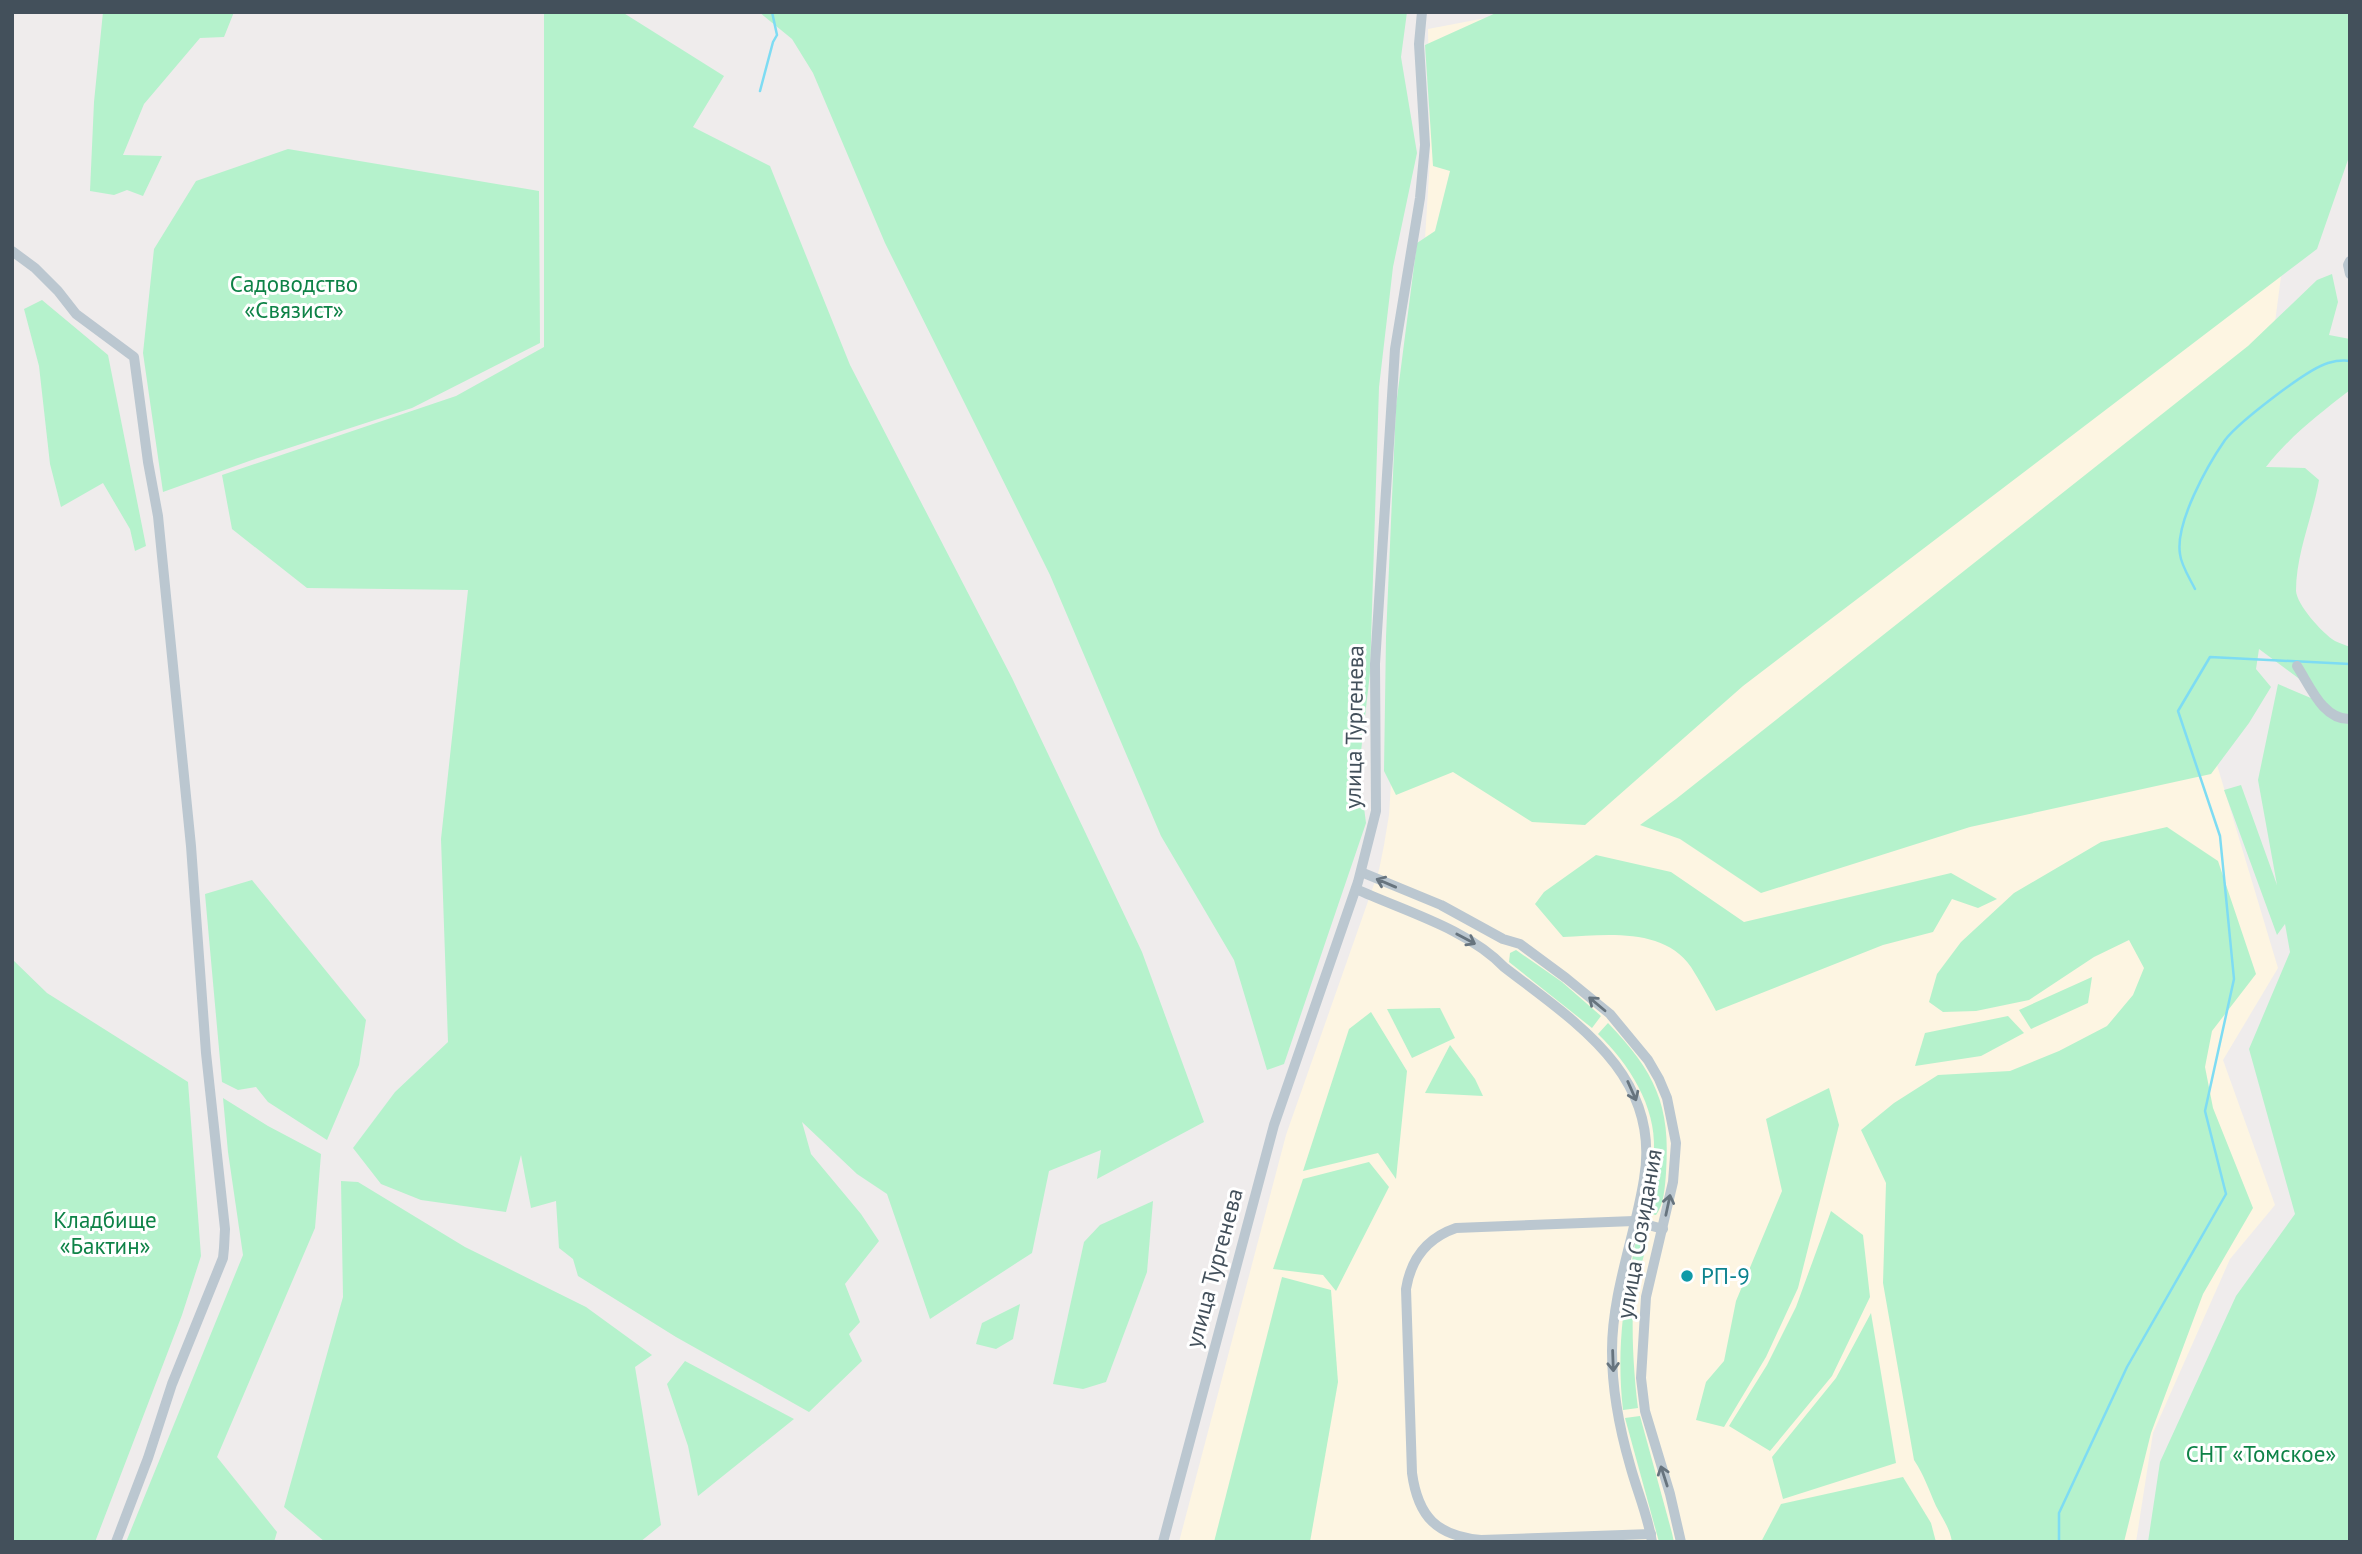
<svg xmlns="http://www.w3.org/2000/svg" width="2362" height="1554" font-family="'PT Sans',sans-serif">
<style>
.commercial{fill:#fdf5e2}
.green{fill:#b5f2cc}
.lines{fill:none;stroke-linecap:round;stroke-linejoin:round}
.stream{stroke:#7edcf3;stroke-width:2.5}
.minor{stroke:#bbc7d0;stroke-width:10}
.oneway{stroke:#67747e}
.culture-dot{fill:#0f9aa8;stroke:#fff;stroke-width:2.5}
.labels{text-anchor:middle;stroke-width:6;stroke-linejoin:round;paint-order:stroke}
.park-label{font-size:23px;fill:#0e8247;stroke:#fff}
.street-label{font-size:23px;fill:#43505b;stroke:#fff}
.culture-label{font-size:23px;fill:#0d838f;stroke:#fff;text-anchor:start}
</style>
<rect width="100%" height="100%" fill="#efecec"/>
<polygon class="commercial" points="1517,12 2304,101 2217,765 2278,968 2223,1060 2275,1205 2230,1259 2153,1433 2136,1542 1179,1542 1286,1135 1379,870 1384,845 1389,815 1430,159 1428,29"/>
<g class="green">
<polygon points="103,12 234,12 224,37 200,38 144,104 123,155 162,156 143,196 127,190 114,195 90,191 94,102"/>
<polygon points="544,12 622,12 724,76 693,127 770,166 850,365 1012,678 1142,952 1204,1122 1097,1179 1101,1150 1049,1171 1032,1253 930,1319 887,1194 857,1174 802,1122 811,1154 861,1214 879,1241 845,1284 860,1322 849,1334 862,1361 809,1412 676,1337 578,1276 573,1259 559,1248 556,1201 531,1208 521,1155 506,1212 421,1200 381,1184 353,1148 395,1092 448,1042 441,839 468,590 307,588 232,529 222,475 456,396 544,347"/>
<polygon points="759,12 1407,12 1401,57 1417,153 1393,267 1379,387 1370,673 1359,769 1366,823 1284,1064 1267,1070 1234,960 1161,836 1050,575 885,243 813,73 792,39"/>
<polygon points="1498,12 2350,12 2350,154 2317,249 1743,686 1585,825 1532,822 1453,772 1396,795 1384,771 1386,637 1396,406 1417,243 1435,231 1450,171 1433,166 1425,45"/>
<polygon points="288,149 539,191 540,343 412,408 252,460 163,492 143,353 154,249 196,181"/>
<path d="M2332 274 2338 302 2329 335 2350 339V390C2319 414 2290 436 2266 467L2305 468 2319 480C2313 516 2296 553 2296 591 2297 605 2322 633 2335 641 2339 643 2345 645 2350 647V1542H2148L2160 1462 2236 1296 2295 1214 2249 1049 2290 952 2285 924 2277 935 2224 790 2241 785 2277 885 2258 780 2278 684 2325 704 2313 689 2259 649 2256 669 2271 687 2249 723 2211 774 1970 827 1761 893 1680 839 1640 825 1676 799 2248 346 2317 280Z"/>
<polygon points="42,300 108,355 146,546 135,551 130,529 103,483 61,507 50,464 39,366 24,309"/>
<path d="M2167 827 2218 861 2256 974 2212 1031 2205 1067 2213 1108 2253 1208 2203 1294 2151 1433 2124 1542H1952C1950 1528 1942 1518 1936 1506 1928 1488 1925 1477 1914 1460L1883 1283 1886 1183 1861 1130 1894 1103 1938 1075 2010 1071 2059 1051 2107 1026 2133 995 2144 968 2129 940 2094 957 2029 1000 1976 1011 1943 1012 1929 1002 1937 974 1961 942 2014 893 2101 842Z"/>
<path d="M1596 855 1671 872 1744 922 1951 873 1997 899 1978 908 1952 899 1933 932 1883 945 1716 1011C1708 996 1700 981 1691 967 1664 927 1605 935 1563 937L1535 904 1544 892Z"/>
<polygon points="252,880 366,1020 359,1065 327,1140 268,1102 256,1087 238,1090 222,1082 205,894"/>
<polygon points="1516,950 1562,982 1601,1016 1592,1028 1509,962 1510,953"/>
<polygon points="12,959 47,993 188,1082 201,1256 182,1315 95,1542 12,1542"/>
<polygon points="2092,977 2088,1003 2031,1029 2019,1010"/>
<polygon points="1440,1008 1455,1038 1412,1058 1387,1009"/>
<polygon points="1371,1012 1407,1071 1396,1179 1378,1153 1303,1171 1349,1029"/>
<polygon points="2008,1016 2024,1033 1981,1056 1915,1066 1925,1033"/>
<path d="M1608 1023C1655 1072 1671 1105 1666 1173 1665 1186 1664 1205 1656 1215L1650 1214 1646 1210C1645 1190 1653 1170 1654 1150 1656 1106 1629 1064 1598 1034Z"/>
<polygon points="1450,1045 1475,1079 1483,1096 1425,1093"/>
<polygon points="1829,1088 1839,1125 1798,1288 1766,1357 1724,1427 1696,1420 1706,1382 1724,1361 1736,1301 1782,1191 1766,1119"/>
<polygon points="223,1098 268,1126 321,1154 315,1228 217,1457 277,1532 274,1542 126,1542 243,1255 228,1152"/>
<polygon points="1369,1162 1389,1187 1336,1291 1323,1275 1273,1269 1303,1179"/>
<polygon points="341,1181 358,1182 465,1247 586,1307 652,1355 635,1367 661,1525 640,1542 325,1542 284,1507 343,1297"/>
<polygon points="1153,1201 1147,1272 1106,1382 1083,1389 1053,1384 1084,1242 1100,1225"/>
<polygon points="1831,1211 1863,1235 1870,1297 1832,1376 1770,1451 1729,1426 1767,1365 1796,1307"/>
<path d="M1642 1230 1648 1239C1644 1257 1638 1275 1635 1292 1630 1322 1634 1377 1638 1408L1623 1410C1616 1348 1624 1296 1637 1236Z"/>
<polygon points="1282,1277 1331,1290 1338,1382 1310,1542 1214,1542"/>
<polygon points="1020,1304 1013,1339 996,1349 976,1344 982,1323"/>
<polygon points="1871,1313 1896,1463 1783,1499 1772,1457 1836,1378"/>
<polygon points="685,1361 794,1419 698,1496 688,1446 667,1384"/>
<polygon points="1640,1416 1672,1533 1674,1542 1659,1542 1625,1418"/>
<polygon points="1903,1477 1931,1523 1936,1542 1761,1542 1781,1504"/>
</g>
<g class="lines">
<g class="stream">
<polyline points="760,91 773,42 777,35 772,12"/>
<path d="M2195 589C2190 579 2181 565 2180 554 2175 523 2207 466 2225 440 2239 422 2307 369 2328 363 2335 361 2343 360 2350 361"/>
<polyline points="2059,1542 2059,1513 2127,1367 2226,1194 2205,1111 2234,979 2220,836 2178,711 2210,657 2350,664"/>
</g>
<g class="minor">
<polyline points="12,251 35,268 58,291 76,314 134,357 148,462 158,516 191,846 206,1053 225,1229 224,1248 223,1258 172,1384 148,1458 116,1542"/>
<polyline points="2350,261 2348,265 2350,274"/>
<path d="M2297 666C2310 686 2323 720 2350 719"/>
<polyline points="1361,872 1441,905 1503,939 1520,944 1566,978 1610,1014 1648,1060 1659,1079 1667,1098 1676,1143 1673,1182 1646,1297 1641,1378 1645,1411 1670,1494 1681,1542"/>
<path d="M1356 889C1404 911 1468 929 1504 967 1575 1022 1662 1075 1644 1179 1635 1236 1612 1292 1612 1351 1612 1391 1619 1427 1630 1465 1637 1491 1648 1516 1652 1542"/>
<path d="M1651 1534 1481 1540C1437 1536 1418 1517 1412 1473L1406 1289C1411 1258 1427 1238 1456 1228L1634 1221 1663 1229"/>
<polyline points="1163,1542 1274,1125 1358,882 1376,811 1375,664 1395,349 1420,198 1425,145 1419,44 1422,12"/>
</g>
</g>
<defs><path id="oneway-shaft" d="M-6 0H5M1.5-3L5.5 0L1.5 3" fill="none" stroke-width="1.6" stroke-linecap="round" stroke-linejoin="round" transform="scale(1.75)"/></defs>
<g class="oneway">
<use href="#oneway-shaft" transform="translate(1386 883) rotate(-157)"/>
<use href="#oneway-shaft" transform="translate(1466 939) rotate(28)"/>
<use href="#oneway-shaft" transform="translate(1597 1004) rotate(-140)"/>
<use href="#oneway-shaft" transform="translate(1632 1091) rotate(66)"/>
<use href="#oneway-shaft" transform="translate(1668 1205) rotate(-78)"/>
<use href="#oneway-shaft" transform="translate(1613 1361) rotate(88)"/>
<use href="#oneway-shaft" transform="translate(1664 1476) rotate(-108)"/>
</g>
<circle class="culture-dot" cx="1687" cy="1276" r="7"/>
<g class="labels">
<g class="park-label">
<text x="294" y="292">Садоводство<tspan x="294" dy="26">«Связист»</tspan></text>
<text x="105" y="1228">Кладбище<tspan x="105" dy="26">«Бактин»</tspan></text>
<text x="2261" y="1462">СНТ «Томское»</text>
</g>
<g class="street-label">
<text transform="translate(1354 727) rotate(-89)" y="8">улица Тургенева</text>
<text transform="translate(1639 1234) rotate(-80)" y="8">улица Созидания</text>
<text transform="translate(1214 1268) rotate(-75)" y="8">улица Тургенева</text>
</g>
<g class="culture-label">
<text x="1701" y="1284">РП-9</text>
</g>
</g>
<rect width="2362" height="1554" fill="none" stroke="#43505b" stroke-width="28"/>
</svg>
